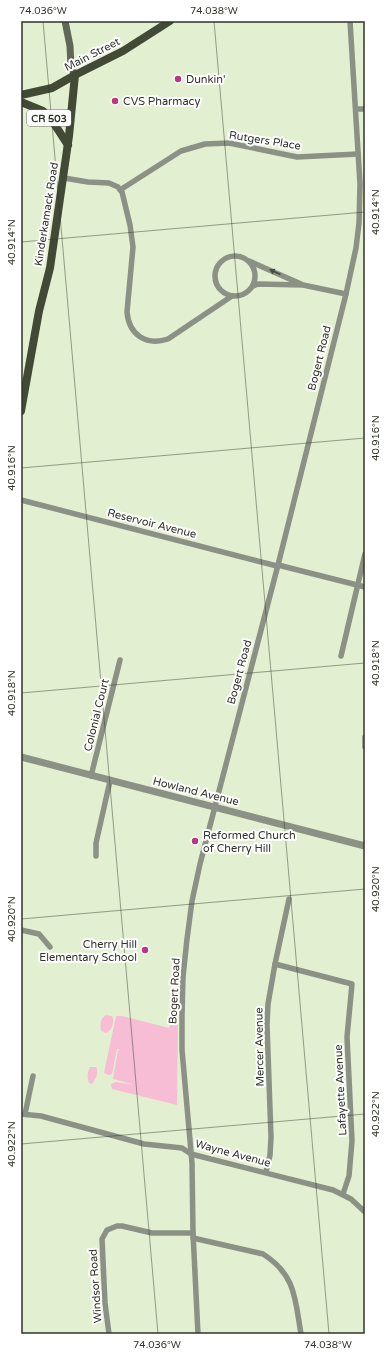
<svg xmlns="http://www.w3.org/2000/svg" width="386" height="1355" font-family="'Varela Round',sans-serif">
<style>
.green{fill:#f7bdd5}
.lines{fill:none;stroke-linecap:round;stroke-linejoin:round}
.minor{stroke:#8c9185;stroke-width:5.5}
.tertiary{stroke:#8c9185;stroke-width:7}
.secondary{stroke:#606756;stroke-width:7}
.primary{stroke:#424935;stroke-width:8}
.oneway{fill:#464b40}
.ticks{fill:none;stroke:#2f3429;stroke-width:1;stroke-opacity:0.45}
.poi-dot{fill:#bc387e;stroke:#fff;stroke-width:1.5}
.labels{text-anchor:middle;stroke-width:4;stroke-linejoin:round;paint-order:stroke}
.shield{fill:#fff;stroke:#6d7169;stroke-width:1}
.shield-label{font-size:10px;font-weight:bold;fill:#2f3429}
.street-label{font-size:11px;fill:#2f3429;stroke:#fff}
.poi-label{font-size:11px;fill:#2f3429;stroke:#fff;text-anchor:start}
.neatline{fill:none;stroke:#2f3429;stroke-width:1.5}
.ticks-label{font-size:10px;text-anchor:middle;fill:#2f3429}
</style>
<rect width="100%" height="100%" fill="#e3efd1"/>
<g class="green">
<path d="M106 1015 112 1016C115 1021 112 1031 106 1033L101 1031C100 1024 100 1019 106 1015Z"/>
<polygon points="116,1016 122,1016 169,1028 171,1023 178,1024 177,1105 112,1089 111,1084 116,1082 135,1085 113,1079 118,1050 120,1049 117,1049 112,1074 109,1075 104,1073"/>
<path d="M90 1067H96C99 1072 96 1079 92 1084L89 1083C87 1078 87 1072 90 1067Z"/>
</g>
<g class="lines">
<g class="minor">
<polyline points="356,109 365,109"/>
<path d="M64 178 88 182 109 183 118 187 122 192 130 225 133 247 127 312C129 335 146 346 168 339L232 296"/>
<polyline points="120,190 181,151 205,144 229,143 297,157 358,154"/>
<circle cx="235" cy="276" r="20"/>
<polyline points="249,261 301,284"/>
<polyline points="253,286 258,284 303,285 346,294"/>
<polyline points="21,500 277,566"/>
<polyline points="278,565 365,587"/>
<polyline points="341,656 365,554"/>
<polyline points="365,737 365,747"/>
<polyline points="91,776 120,660"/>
<polyline points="96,856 96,843 110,781"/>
<polyline points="21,930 39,934 50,947"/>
<polyline points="275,964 352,984 347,1037 352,1141 349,1176 343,1194"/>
<polyline points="21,1114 41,1116 144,1144 182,1148 191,1154 333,1190 351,1199 365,1212"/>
<polyline points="25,1114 33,1076"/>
<polyline points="266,1172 270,1155 271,1137 267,1025 268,1004 275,964 289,899"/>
<path d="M193 1238 263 1254C296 1275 295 1299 301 1334"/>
<polyline points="109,1334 105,1303 102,1239 107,1230 117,1226 122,1226 152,1233 193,1233"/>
<polyline points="198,1334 193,1233 192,1163 182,1050 182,1015 183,977 187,939 192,901 200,864 278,565 346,294 356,248 359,223 360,184 350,21"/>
</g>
<polyline class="tertiary" points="21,757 365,846"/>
<polyline class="secondary" points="65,21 70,46 71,67 75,75"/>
<g class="primary">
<polyline points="21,95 52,88 75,75 123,51 170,21"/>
<polyline points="21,102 43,111 53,122 68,145"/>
<polyline points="21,411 39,311 50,268 69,136 75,75"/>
</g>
</g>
<defs><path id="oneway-solid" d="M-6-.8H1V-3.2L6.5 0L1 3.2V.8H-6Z"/></defs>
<use class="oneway" href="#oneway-solid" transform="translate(275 272) rotate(-156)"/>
<path class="ticks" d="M43 21 158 1334M214 21 329 1334M21 242 365 212M21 468 365 438M21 693 365 663M21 919 365 889M21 1144 365 1114"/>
<g class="poi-dot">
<circle cx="178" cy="79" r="4"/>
<circle cx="115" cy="101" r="4"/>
<circle cx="195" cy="841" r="4"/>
<circle cx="145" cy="950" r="4"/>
</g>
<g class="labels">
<rect class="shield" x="27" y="110" width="44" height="16" rx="3"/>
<g class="shield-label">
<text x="49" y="122">CR 503</text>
</g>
<g class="street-label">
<text transform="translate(92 54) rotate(-27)" y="4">Main Street</text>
<text transform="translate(265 140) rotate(9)" y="4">Rutgers Place</text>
<text transform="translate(46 214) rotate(-81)" y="4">Kinderkamack Road</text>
<text transform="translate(319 358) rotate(-76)" y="4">Bogert Road</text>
<text transform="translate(152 523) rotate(14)" y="4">Reservoir Avenue</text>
<text transform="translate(239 672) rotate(-75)" y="4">Bogert Road</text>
<text transform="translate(96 715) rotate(-76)" y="4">Colonial Court</text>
<text transform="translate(196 791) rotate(14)" y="4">Howland Avenue</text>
<text transform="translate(174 991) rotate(-87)" y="4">Bogert Road</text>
<text transform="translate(259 1047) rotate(-91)" y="4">Mercer Avenue</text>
<text transform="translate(340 1090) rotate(-93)" y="4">Lafayette Avenue</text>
<text transform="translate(233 1153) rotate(15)" y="4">Wayne Avenue</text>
<text transform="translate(95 1286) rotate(-94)" y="4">Windsor Road</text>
</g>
<g class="poi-label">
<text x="186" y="83">Dunkin'</text>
<text x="123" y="105">CVS Pharmacy</text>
<text x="203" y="839">Reformed Church<tspan x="203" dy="13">of Cherry Hill</tspan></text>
<text x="137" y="948" text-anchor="end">Cherry Hill<tspan x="137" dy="13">Elementary School</tspan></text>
</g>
</g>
<rect width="386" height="1355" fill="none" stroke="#ffffff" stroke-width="44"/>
<rect x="22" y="22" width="342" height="1311" class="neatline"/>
<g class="ticks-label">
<text x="43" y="14">74.036°W</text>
<text x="214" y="14">74.038°W</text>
<text transform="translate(375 212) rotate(-90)" y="4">40.914°N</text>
<text transform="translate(11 242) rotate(-90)" y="4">40.914°N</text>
<text transform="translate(375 438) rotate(-90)" y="4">40.916°N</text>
<text transform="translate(11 468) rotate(-90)" y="4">40.916°N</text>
<text transform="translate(375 663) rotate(-90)" y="4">40.918°N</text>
<text transform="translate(11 693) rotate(-90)" y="4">40.918°N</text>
<text transform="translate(375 889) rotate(-90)" y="4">40.920°N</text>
<text transform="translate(11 919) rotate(-90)" y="4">40.920°N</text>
<text transform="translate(375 1114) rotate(-90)" y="4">40.922°N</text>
<text transform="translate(11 1144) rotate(-90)" y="4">40.922°N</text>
<text x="157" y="1348">74.036°W</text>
<text x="328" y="1348">74.038°W</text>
</g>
</svg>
